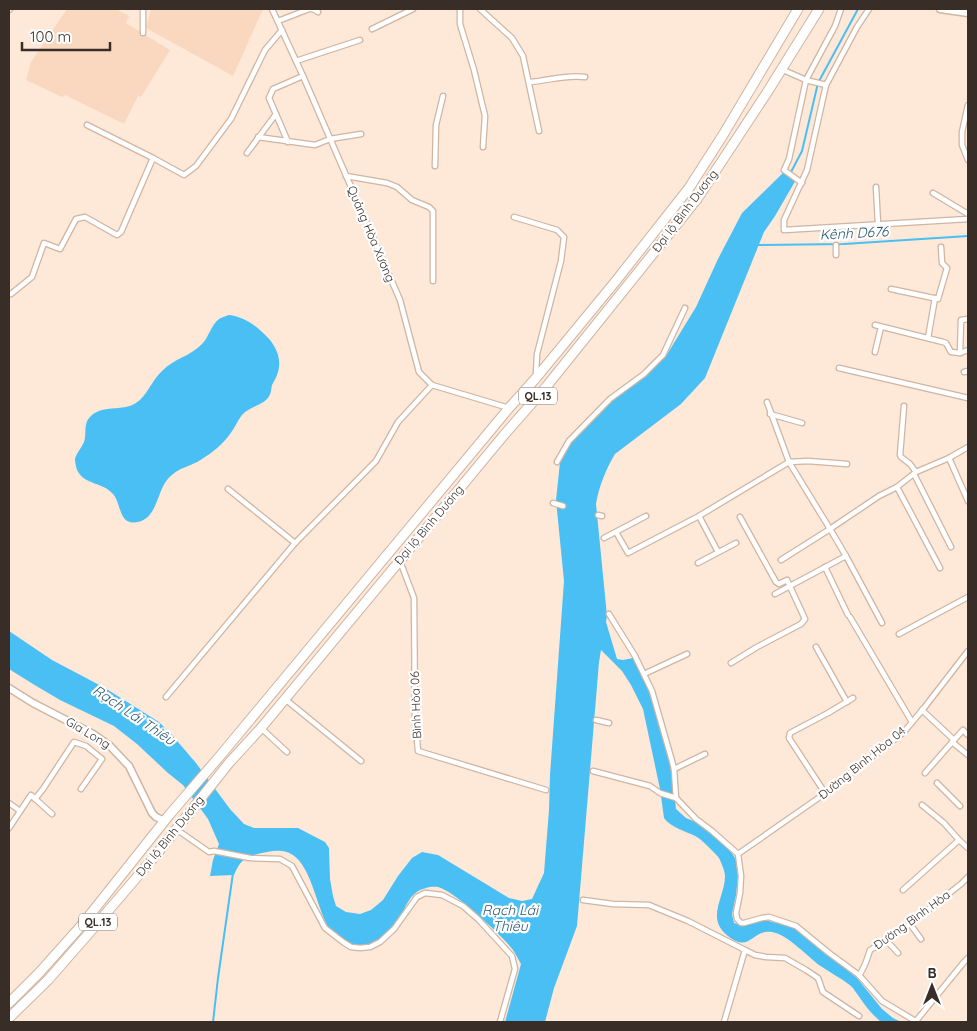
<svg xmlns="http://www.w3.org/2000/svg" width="977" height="1031" font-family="Quicksand,sans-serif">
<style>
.built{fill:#fad8c0}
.water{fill:#4abff4}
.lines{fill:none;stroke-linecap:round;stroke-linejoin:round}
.stream{stroke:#4abff4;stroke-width:2}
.street-casing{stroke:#cfb5a2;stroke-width:7}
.secondary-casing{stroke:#cfb5a2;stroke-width:9}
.highway-casing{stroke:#cfb5a2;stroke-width:11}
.street{stroke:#fff;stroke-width:4.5}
.secondary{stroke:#fff;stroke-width:6}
.highway{stroke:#fff;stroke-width:9}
.labels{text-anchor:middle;stroke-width:4.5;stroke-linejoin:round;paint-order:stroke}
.shield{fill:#fff;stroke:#746d68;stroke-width:1}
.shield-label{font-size:11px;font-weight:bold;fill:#382e27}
.street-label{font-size:12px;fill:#382e27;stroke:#fff}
.water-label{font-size:14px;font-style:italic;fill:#28576e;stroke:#fff}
</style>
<rect width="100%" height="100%" fill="#fee8d8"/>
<g class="built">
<polygon points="67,9 116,9 129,16 126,23 170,50 141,97 138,96 124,124 65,95 62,97 26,80 31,62"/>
<polygon points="151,9 263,9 233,76 146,28"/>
</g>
<g class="water">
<path d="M785 171 797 178 775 216 764 232 705 378 681 404 615 454C606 469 599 486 596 504L607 616 606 622 617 659 623 660 633 658 650 692 672 770 676 809 686 818 698 823 716 837 731 852 737 861 738 877 736 895 732 914 734 923 743 926 765 920 795 928 857 978 882 1009 893 1018 901 1022H881L880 1021C872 1014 866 1007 860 998 857 994 854 989 851 986 841 978 829 972 819 965 806 955 788 935 772 932 752 929 750 954 728 936 705 918 725 898 725 876 725 871 721 862 719 858 715 853 703 841 697 837 686 831 671 828 664 818L660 789 643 709 631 685 622 671 601 650 599 662 577 926 554 988 545 1022H505L521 964C518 959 516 954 513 950 504 937 453 890 438 887 432 886 422 888 417 892 405 900 403 917 395 927 392 929 388 932 386 934 374 943 364 952 349 945 344 942 337 937 333 934 315 913 313 853 281 851 275 850 268 852 262 853 245 857 241 859 234 875L210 876 213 860 219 844 208 819 183 785 168 773 137 744 114 726 60 700 33 684 9 669V631L52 660 105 688 159 722 172 735 196 763 230 809 244 824 254 828H298L325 842 329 848 330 879 333 896 336 906 346 912 360 914 371 910 383 900 398 876 412 858 422 852 438 855 509 898 522 901 532 899 544 873 549 810 550 775 564 581 556 500 560 462 571 443 613 400 646 376 666 356 696 307 718 259 742 213Z"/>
<path d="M229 315C246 317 259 328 270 340 278 350 282 362 277 375 276 378 274 381 272 385 271 390 271 395 267 399 260 406 249 407 242 415 237 421 235 428 230 434 223 444 212 453 202 459 189 468 179 466 167 480 157 492 157 518 138 522 118 526 122 504 113 494 103 482 84 485 77 470 76 467 75 462 75 459 77 451 84 446 85 438 86 431 84 423 90 417 102 404 122 412 136 403 147 396 152 380 162 371 173 359 191 356 202 344 209 337 211 325 219 319 222 317 226 316 229 315Z"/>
</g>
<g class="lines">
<g class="stream">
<polyline points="790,174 802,151 818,83 858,9"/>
<polyline points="756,245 844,244 968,236"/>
<polyline points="213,1022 218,978 233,873"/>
</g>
<defs>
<g id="street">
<polyline points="143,9 143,33"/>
<polyline points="272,9 303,76 400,300 419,372 432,385 509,408"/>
<polyline points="460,9 460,24 474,70 485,116 483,147"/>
<polyline points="480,9 512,38 523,56 539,131"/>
<polyline points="869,9 857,27 826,85 807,170 784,220 784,230 968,219"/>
<polyline points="9,10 10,9"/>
<polyline points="278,21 309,9 313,9 318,12"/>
<polyline points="372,29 413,9"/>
<polyline points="296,61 360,40"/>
<polyline points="781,69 806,80 826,85"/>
<path d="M529 82C548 81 566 74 585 77"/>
<polyline points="968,105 962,132 962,145 968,160"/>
<polyline points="87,125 153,158 184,175 196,166 231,119 265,50 282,30"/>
<polyline points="258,137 315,145 330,139 361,134"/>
<polyline points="288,142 269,98 273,89 303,76"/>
<polyline points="247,153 276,114"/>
<polyline points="435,166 436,125 443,96"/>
<polyline points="346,176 387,183 397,187 412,200 429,207 433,211 433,281"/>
<polyline points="802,183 784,170 789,159 806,80 835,26 841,9"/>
<polyline points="876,187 878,224"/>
<polyline points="933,193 968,214"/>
<polyline points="514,217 557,230 564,237 561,261 537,354 536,374"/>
<polyline points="836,245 836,255"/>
<polyline points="891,289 938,299 947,268 942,263 941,247"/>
<polyline points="11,294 32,277 44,243 60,249 76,219 85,217 117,235 121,232 153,158"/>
<polyline points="875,325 943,342 946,343 951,352 960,353 961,320 968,319"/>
<polyline points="928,338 935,298"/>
<polyline points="875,352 881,327"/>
<polyline points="960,353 968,350"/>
<polyline points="839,368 968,398"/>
<polyline points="964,372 968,371"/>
<polyline points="767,402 789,462 830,529 879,496 897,487 916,472 949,458 968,447"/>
<polyline points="904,406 900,455 901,457 910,464 916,472"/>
<polyline points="770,414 802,423"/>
<polyline points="949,458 968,501"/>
<polyline points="557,462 569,441 610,399 644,374 663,355 685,308"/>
<polyline points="914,474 951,547"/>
<polyline points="897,487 940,568"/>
<polyline points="228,489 295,543"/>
<polyline points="553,503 563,506"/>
<polyline points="598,515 602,516"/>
<polyline points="699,516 718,552"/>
<polyline points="616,532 628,553 699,516 789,462 808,461 847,464"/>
<polyline points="604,538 646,516"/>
<polyline points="846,556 882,623"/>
<polyline points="400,561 414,598 415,716 418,751 546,790"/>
<polyline points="698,563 736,543"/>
<polyline points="825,567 848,615"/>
<polyline points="775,594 846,556 830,529 781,560"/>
<polyline points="609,614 635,656 652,691 672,761 674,769 676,798 696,819 712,831 738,854 741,876 740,893 736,913 737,919 741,923 744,923 762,918 769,917 796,926 829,953 859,975"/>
<polyline points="850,617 912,722"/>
<polyline points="899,634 968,597"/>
<polyline points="816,647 847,702"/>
<polyline points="731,663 757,647 801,624 805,619 787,580 779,584 776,582 740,517"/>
<polyline points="644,674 687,654"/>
<polyline points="166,697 295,543 376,461 398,422 432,385"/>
<polyline points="285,699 361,761"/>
<polyline points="922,710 954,740 925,773"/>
<polyline points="596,720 609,723"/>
<polyline points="261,728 287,752"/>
<polyline points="954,740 963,730 968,735"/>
<polyline points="952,742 968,755"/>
<polyline points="674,769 705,754"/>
<polyline points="593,771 650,786 660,793 676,798"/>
<polyline points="937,783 960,806"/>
<polyline points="825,793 789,738 790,733 828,713 853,698"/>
<polyline points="35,799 43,789 74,742 86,746 102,759 81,789"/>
<polyline points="9,803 20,811"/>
<polyline points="922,805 944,823 959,840 968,848"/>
<polyline points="9,828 31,795 52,814"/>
<polyline points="176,829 209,852 214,851 250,858 280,859 292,866 325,928 343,942 351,947 360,948 370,947 380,942 394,929 417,897 425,893 442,895 463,906 478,919 512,956 515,969 500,1022"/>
<polyline points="738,854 817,799 903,733 924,708 968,651"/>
<polyline points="903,890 959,840"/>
<polyline points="583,900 613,904 649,905 688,921 745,950"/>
<polyline points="910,924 921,939"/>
<polyline points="887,941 898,953"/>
<polyline points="916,1021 964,962 968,958"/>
<polyline points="724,1022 745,950 755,955 766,957 785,958 806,970 818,978 823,992 859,1016"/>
<path d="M917 1022 882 1001 859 975C865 968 867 959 870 950 903 932 931 907 961 884L968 877"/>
</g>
<g id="secondary">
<polyline points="940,9 968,13"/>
<polyline points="9,688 33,703 93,734 110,746 129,766 152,813 156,817 165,821"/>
</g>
<g id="highway">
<polyline points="9,1003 39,973 81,926 170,814 220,756 509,408 536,378 615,282 689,188 723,135 798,9"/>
<polyline points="9,1018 48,980 90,932 155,856 229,763 261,728 504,435 546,387 697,199 768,91 819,9"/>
</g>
</defs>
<use href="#street" class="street-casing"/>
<use href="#secondary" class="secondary-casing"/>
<use href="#highway" class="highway-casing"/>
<use href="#street" class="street"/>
<use href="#secondary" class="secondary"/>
<use href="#highway" class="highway"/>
</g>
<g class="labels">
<g class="shield">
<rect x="519" y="387.5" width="38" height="17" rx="4"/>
<rect x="79" y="913.5" width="38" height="17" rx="4"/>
</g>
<g class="shield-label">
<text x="538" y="400">QL.13</text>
<text x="98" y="926">QL.13</text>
</g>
<g class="street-label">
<text transform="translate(685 211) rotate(-53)" y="4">Đại lộ Bình Dương</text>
<text transform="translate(371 234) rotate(67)" y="4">Quảng Hòa Xương</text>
<text transform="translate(429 525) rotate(-50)" y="4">Đại lộ Bình Dương</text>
<text transform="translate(416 705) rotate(-92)" y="4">Bình Hòa 06</text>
<text transform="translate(88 733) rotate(31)" y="4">Gia Long</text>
<text transform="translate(862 763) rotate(-39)" y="4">Đường Bình Hòa 04</text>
<text transform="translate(170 836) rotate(-51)" y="4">Đại lộ Bình Dương</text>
<text transform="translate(912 920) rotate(-36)" y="4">Đường Bình Hòa</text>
</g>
<g class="water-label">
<text transform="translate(854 233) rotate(-3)" y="5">Kênh D676</text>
<text transform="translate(134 715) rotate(34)" y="5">Rạch Lái Thiêu</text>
<text x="510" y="915">Rạch Lái<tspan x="510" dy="16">Thiêu</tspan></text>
</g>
</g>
<rect width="977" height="1031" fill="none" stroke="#382e27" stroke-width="20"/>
<g transform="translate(932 986)" stroke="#ffffff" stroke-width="4" paint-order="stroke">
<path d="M0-4L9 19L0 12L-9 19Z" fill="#382e27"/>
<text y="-8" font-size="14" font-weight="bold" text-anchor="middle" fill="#382e27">B</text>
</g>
<path d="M22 42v8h88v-8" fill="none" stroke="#382e27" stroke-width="2.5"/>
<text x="30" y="42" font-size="15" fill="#382e27" stroke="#ffffff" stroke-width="4" paint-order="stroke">100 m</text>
</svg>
